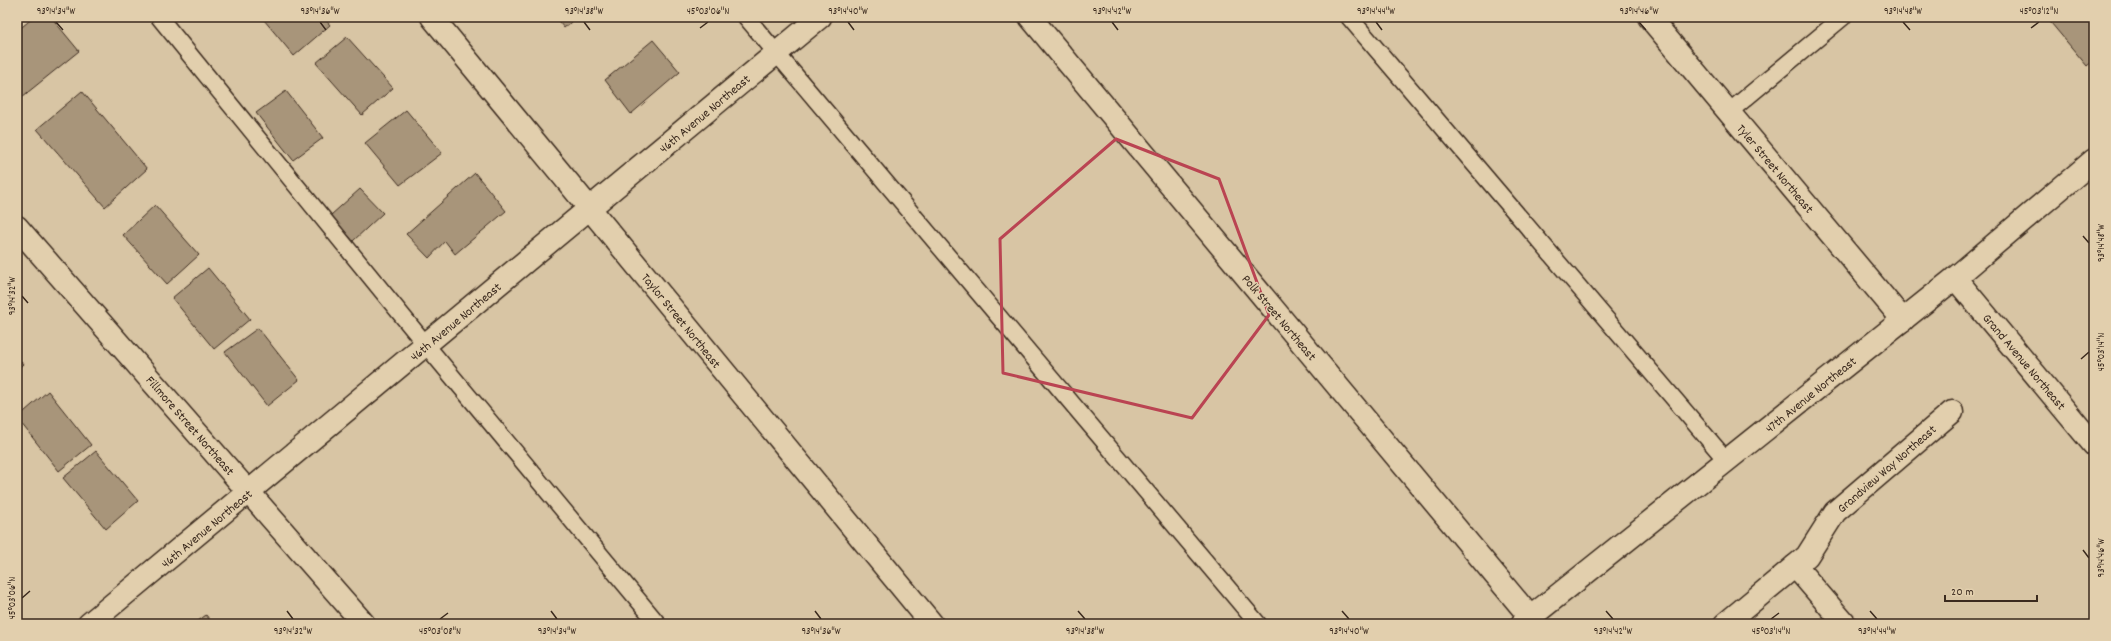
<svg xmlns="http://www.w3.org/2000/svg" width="2111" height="641" font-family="Dekko,sans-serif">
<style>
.building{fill:#a8957a;stroke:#3b2a1e}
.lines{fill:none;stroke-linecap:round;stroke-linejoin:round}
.service-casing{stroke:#3b2a1e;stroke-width:19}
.minor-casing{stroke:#3b2a1e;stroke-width:25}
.service{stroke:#e2cfad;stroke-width:16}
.minor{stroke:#e2cfad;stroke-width:22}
.marked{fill:none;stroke:#ba4452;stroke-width:3;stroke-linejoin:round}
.ticks{fill:none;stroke:#3b2a1e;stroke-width:1.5}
.labels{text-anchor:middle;stroke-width:3;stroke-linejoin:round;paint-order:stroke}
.street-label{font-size:13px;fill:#3b2a1e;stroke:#e2cfad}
.neatline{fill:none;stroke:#3b2a1e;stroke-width:1.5}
.ticks-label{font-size:10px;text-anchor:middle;fill:#3b2a1e}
</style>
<rect width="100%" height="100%" fill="#d8c5a4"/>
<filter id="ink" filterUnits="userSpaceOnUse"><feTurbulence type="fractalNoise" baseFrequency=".025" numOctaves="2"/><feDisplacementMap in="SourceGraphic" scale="8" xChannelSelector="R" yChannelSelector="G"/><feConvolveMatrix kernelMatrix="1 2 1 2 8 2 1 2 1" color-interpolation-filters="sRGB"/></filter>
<g filter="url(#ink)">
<g class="building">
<polygon points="34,17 51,17 79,51 17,101 17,31"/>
<polygon points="268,17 323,17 330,25 294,56 264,20"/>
<polygon points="555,17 577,17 564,28"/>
<polygon points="2046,17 2094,17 2094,60 2087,66"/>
<polygon points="347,37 393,88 362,115 316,63"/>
<polygon points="653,40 680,72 631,114 605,80"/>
<polygon points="82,91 147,169 105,207 37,129"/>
<polygon points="286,91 323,138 293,160 256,113"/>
<polygon points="406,110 442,153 400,185 365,143"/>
<polygon points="475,173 506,211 455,254 445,241 429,258 406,234"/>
<polygon points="360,189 383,213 353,241 331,215"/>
<polygon points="155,205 199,255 167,284 123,235"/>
<polygon points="208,268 250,319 214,349 172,298"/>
<polygon points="258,328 299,380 267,406 225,352"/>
<polygon points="17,357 23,364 17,370"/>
<polygon points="48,391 91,445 59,471 17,418"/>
<polygon points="96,451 138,501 106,529 63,478"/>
<polygon points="206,615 213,624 194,624"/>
</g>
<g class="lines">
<defs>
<g id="service">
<polyline points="159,17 426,345 658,624"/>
<polyline points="746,17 1258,624"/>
<polyline points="1349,17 1727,461"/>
<polyline points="1729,112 1843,17"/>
</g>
<g id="minor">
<polyline points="432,17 932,624"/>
<polyline points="1030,17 1530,617"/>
<polyline points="1649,17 1903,320"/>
<polyline points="17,227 364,624"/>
<polyline points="1955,278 2094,445"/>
<polyline points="1795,566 1845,624"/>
<polyline points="89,624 820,17"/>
<polyline points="1522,624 1955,278 2094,160"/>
<polyline points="1725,624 1807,556 1835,512 1952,412"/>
</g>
</defs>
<use href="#service" class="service-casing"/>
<use href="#minor" class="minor-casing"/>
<use href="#service" class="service"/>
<use href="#minor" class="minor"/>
</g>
</g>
<path class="marked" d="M1116 139 1219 179 1269 315 1192 418 1003 373 1000 239Z"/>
<path class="ticks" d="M56 22 63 30M320 22 326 30M584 22 590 30M848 22 854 30M1112 22 1118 30M1376 22 1382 30M1639 22 1646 30M1903 22 1910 30M700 28 708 22M2031 28 2039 22M2083 236 2089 243M22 296 28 303M2081 359 2089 352M2083 550 2089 558M22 598 30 591M287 611 293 619M551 611 557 619M815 611 821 619M1078 611 1085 619M1342 611 1349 619M1606 611 1613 619M1870 611 1877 619M440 619 448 613M1771 619 1779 613"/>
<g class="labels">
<g class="street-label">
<text transform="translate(704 113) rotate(-40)" y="5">46th Avenue Northeast</text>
<text transform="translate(1776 168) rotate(50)" y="5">Tyler Street Northeast</text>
<text transform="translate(1280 317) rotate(50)" y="5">Polk Street Northeast</text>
<text transform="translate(682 320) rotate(51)" y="5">Taylor Street Northeast</text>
<text transform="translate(455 321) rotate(-40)" y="5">46th Avenue Northeast</text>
<text transform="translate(2025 361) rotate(50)" y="5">Grand Avenue Northeast</text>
<text transform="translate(1810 394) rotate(-39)" y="5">47th Avenue Northeast</text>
<text transform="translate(191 425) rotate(49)" y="5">Fillmore Street Northeast</text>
<text transform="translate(1886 468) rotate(-41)" y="5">Grandview Way Northeast</text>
<text transform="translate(206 528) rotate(-40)" y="5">46th Avenue Northeast</text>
</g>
</g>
<rect width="2111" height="641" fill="none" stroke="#e2cfad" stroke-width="44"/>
<path d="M1945 595v6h92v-6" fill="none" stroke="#3b2a1e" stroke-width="2"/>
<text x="1951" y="595" font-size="12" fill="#3b2a1e" stroke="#e2cfad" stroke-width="3" paint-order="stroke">20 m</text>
<rect x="22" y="22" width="2067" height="597" class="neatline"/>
<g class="ticks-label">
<text x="56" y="14">93°14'34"W</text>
<text x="320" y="14">93°14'36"W</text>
<text x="584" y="14">93°14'38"W</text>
<text x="708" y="14">45°03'06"N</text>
<text x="848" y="14">93°14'40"W</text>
<text x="1112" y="14">93°14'42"W</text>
<text x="1376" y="14">93°14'44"W</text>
<text x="1639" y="14">93°14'46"W</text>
<text x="1903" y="14">93°14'48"W</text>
<text x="2039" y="14">45°03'12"N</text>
<text transform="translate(2100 243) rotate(-90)" y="4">93°14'48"W</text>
<text transform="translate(11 296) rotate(-90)" y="4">93°14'32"W</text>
<text transform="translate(2100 352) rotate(-90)" y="4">45°03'14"N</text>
<text transform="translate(2100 558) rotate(-90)" y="4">93°14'46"W</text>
<text transform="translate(11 598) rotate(-90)" y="4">45°03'06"N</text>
<text x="293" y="634">93°14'32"W</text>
<text x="440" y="634">45°03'08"N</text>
<text x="557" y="634">93°14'34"W</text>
<text x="821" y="634">93°14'36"W</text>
<text x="1085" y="634">93°14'38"W</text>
<text x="1349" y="634">93°14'40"W</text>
<text x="1613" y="634">93°14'42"W</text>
<text x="1771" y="634">45°03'14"N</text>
<text x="1877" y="634">93°14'44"W</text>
</g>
</svg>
